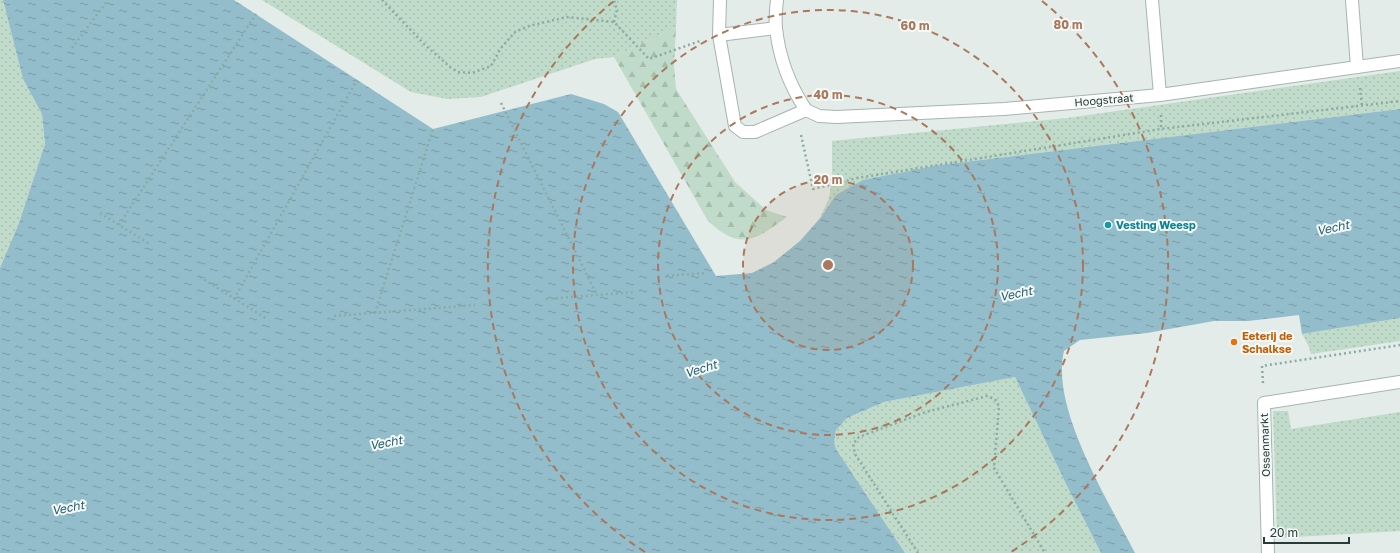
<svg xmlns="http://www.w3.org/2000/svg" width="1400" height="553" font-family="'Golos Text',sans-serif">
<style>
.grass{fill:url(#grass-dots)}
.forest{fill:url(#forest-firs)}
.water{fill:url(#water-ripples)}
.lines{fill:none;stroke-linecap:round;stroke-linejoin:round}
.minor-casing{stroke:#a7b4b0;stroke-width:14}
.path{stroke:#88aca4;stroke-width:2.5;stroke-dasharray:2 3;stroke-linecap:butt}
.minor{stroke:#fff;stroke-width:12}
.ring{fill:none;stroke:#aa785c;stroke-width:2;stroke-dasharray:7 5}
.culture-dot{fill:#0f9aa8;stroke:#f5f9f7;stroke-width:1.5}
.food-dot{fill:#e8710a;stroke:#f5f9f7;stroke-width:1.5}
.labels{text-anchor:middle;stroke-width:4;stroke-linejoin:round;paint-order:stroke}
.street-label{font-size:11px;fill:#263c38;stroke:#f5f9f7}
.culture-label{font-size:11px;font-weight:bold;fill:#0d838f;stroke:#f5f9f7;text-anchor:start}
.food-label{font-size:11px;font-weight:bold;fill:#c56008;stroke:#f5f9f7;text-anchor:start}
.water-label{font-size:12px;font-style:italic;fill:#265f71;stroke:#f5f9f7}
.centre{fill:#aa785c;stroke:#f5f9f7;stroke-width:2}
.ring-label{font-size:12px;text-anchor:middle;font-weight:bold;fill:#aa785c;stroke:#f5f9f7;stroke-width:4;stroke-linejoin:round;paint-order:stroke}
</style>
<defs>
<pattern id="grass-dots" width="8" height="8" patternUnits="userSpaceOnUse"><rect width="8" height="8" fill="#c0dbc9"/><path d="M2 2h.1M6 6h.1" fill="none" stroke="#a5bdad" stroke-width="1.8" stroke-linecap="round"/></pattern>
<pattern id="forest-firs" width="22" height="20" patternUnits="userSpaceOnUse"><rect width="22" height="20" fill="#c0dbc9"/><path d="M5 1l3.5 6h-7zM16 11l3.5 6h-7z" fill="#a5bdad"/></pattern>
<pattern id="water-ripples" width="26" height="14" patternUnits="userSpaceOnUse"><rect width="26" height="14" fill="#93bdcb"/><path d="M2 4q2-2 4 0t4 0M15 11q2-2 4 0t4 0" fill="none" stroke="#789ba6"/></pattern>
</defs>
<rect width="100%" height="100%" fill="#e4ece9"/>
<g class="grass">
<polygon points="0,0 3,0 23,79 42,114 45,144 19,223 0,268"/>
<polygon points="262,0 677,0 676,27 614,57 595,59 481,97 447,99 411,92"/>
<polygon points="1400,71 1400,109 940,165 822,216 819,220 829,198 832,179 832,141 1067,118"/>
<polygon points="1400,318 1400,341 1311,354 1309,347 1302,334"/>
<polygon points="1015,377 1065,482 1101,553 905,553 836,449 834,442 836,430 847,418 884,402"/>
<polygon points="1273,411 1288,411 1291,429 1400,412 1400,531 1277,538"/>
</g>
<path class="forest" d="M676 27 674 65 676 89 735 182 766 210 787 217C754 241 741 251 708 221L614 57Z"/>
<path class="water" d="M3 0H234L433 129 571 94 604 104 618 112 716 276 752 273 774 262 800 241 822 216 836 195 863 180 940 165 1400 109V318L1302 334 1299 315 1248 321H1214L1147 333 1080 340 1064 351C1050 408 1109 502 1135 553H1101L1065 482 1015 377 884 402 847 418 836 430 834 442 836 449 905 553H0V268L19 223 45 144 42 114 23 79Z"/>
<g class="lines">
<defs>
<g id="minor">
<polyline points="720,0 719,35 735,126 743,132 755,132 806,110"/>
<path d="M777 0C776 9 775 19 776 28 779 57 790 86 806 110"/>
<polyline points="1152,0 1160,95"/>
<polyline points="1352,0 1357,67"/>
<polyline points="719,35 776,28"/>
<polyline points="806,110 819,116 837,117 1004,109 1160,95 1400,61"/>
<polyline points="1268,553 1264,403 1400,382"/>
</g>
</defs>
<use href="#minor" class="minor-casing"/>
<g class="path">
<polyline points="382,0 424,44 450,67 458,72 472,73 491,66 501,48 515,32 529,26 567,17 614,22 649,59 700,41"/>
<polyline points="614,22 617,10 614,0"/>
<polyline points="72,48 108,0"/>
<polyline points="1360,88 1362,106"/>
<polyline points="501,103 597,295"/>
<polyline points="1161,115 1161,129"/>
<polyline points="801,135 813,189 857,178 1161,129 1400,101"/>
<polyline points="100,213 151,245"/>
<polyline points="119,225 256,14"/>
<polyline points="667,276 706,273"/>
<polyline points="200,277 267,319"/>
<polyline points="234,299 357,80"/>
<polyline points="546,299 634,292"/>
<polyline points="375,313 433,129"/>
<polyline points="334,316 475,305"/>
<polyline points="1263,383 1262,366 1400,345"/>
<polyline points="918,553 855,454 853,444 859,437 926,412 987,396 995,399 999,406 994,468 1045,553"/>
</g>
<use href="#minor" class="minor"/>
</g>
<circle cx="828" cy="265" r="85" fill="#aa785c" fill-opacity=".12"/>
<g class="ring">
<circle cx="828" cy="265" r="85"/>
<circle cx="828" cy="265" r="170"/>
<circle cx="828" cy="265" r="255"/>
<path d="M645 552A340 340 0 0 1 614 1M1042 1A340 340 0 0 1 1011 552"/>
</g>
<circle class="culture-dot" cx="1108" cy="225" r="4"/>
<circle class="food-dot" cx="1234" cy="342" r="4"/>
<g class="labels">
<g class="street-label">
<text transform="translate(1104 100) rotate(-5)" y="4">Hoogstraat</text>
<text transform="translate(1265 445) rotate(-92)" y="4">Ossenmarkt</text>
</g>
<g class="culture-label">
<text x="1116" y="229">Vesting Weesp</text>
</g>
<g class="food-label">
<text x="1242" y="340">Eeterij de<tspan x="1242" dy="13">Schalkse</tspan></text>
</g>
<g class="water-label">
<text transform="translate(1333 228) rotate(-12)" y="4">Vecht</text>
<text transform="translate(1016 294) rotate(-12)" y="4">Vecht</text>
<text transform="translate(701 369) rotate(-17)" y="4">Vecht</text>
<text transform="translate(386 443) rotate(-11)" y="4">Vecht</text>
<text transform="translate(68 508) rotate(-11)" y="4">Vecht</text>
</g>
</g>
<circle cx="828" cy="265" r="6" class="centre"/>
<g class="ring-label">
<text x="1068" y="29">80 m</text>
<text x="915" y="30">60 m</text>
<text x="828" y="99">40 m</text>
<text x="828" y="184">20 m</text>
</g>
<path d="M1264 537v6h85v-6" fill="none" stroke="#263c38" stroke-width="2"/>
<text x="1270" y="537" font-size="12" fill="#263c38" stroke="#f5f9f7" stroke-width="3" paint-order="stroke">20 m</text>
</svg>
